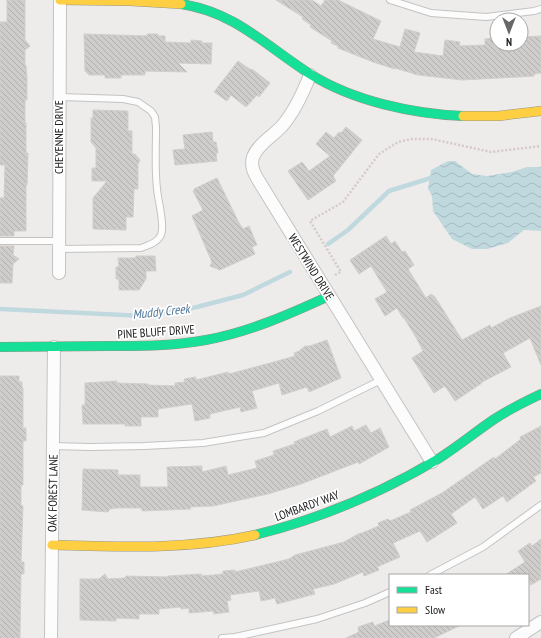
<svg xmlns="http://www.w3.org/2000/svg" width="541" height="638" font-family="'PT Sans Narrow',sans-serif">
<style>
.water{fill:url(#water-waves)}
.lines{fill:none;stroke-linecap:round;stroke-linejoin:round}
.stream{stroke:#c0d9df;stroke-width:4.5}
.building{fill:url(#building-back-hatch);stroke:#d1cecb}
.lane-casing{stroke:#c4c3c2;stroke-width:8}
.street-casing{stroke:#c4c3c2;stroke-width:14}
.fast-casing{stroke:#969683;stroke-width:10}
.slow-casing{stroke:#969683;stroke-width:10}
.path{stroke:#d6cac9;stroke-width:2.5;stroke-dasharray:2 2;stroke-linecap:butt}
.lane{stroke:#fcfcfc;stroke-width:6}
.street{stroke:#fcfcfc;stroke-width:12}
.fast{stroke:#16e098;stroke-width:9}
.slow{stroke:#ffcf43;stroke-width:9}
.labels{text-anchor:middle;stroke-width:3.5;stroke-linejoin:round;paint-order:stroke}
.street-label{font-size:12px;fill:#202020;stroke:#fff}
.water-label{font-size:13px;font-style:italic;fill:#4d769a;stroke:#fff}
</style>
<defs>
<pattern id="water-waves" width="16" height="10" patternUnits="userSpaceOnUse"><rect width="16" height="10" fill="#c0d9df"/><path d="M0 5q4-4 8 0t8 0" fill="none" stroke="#a5babf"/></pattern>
<pattern id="building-back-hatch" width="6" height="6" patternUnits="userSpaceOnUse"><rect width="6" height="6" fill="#cfcdcb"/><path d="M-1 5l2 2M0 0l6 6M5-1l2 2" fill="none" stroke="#b1b0ae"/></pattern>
</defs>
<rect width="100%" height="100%" fill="#eeecea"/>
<polygon class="water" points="448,161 455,161 472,174 487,176 512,172 527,167 541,167 541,231 524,230 508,243 487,249 472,249 452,239 433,211 432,196 428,189 431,170"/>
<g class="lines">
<g class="stream">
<polyline points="328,244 348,230 389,191 434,177"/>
<polyline points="0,309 144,316 197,307 243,295 290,272"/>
</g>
</g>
<g class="building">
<polygon points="7,0 25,0 25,40 30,46 25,50 25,64 26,66 27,78 27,100 25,100 25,123 26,123 26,153 28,153 27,185 26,185 26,231 14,231 14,236 0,236 0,198 4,198 5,165 0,165 0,22 7,22"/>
<polygon points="276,0 312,0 321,6 325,0 338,0 381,21 373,39 400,47 405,29 420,33 414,52 443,56 445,40 460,42 459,46 485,45 485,39 497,38 497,44 521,44 521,37 541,36 541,73 534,74 534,76 519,77 462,80 418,75 395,68 395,69 373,62 338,48 338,46 331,43 332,41 310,27 311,25 302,19 303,17"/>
<polygon points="84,34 147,36 147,34 158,34 158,36 165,36 165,42 191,43 191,40 202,41 202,43 212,43 211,64 178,63 187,72 145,71 145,75 121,75 121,78 105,78 105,75 89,75 85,71"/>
<polygon points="238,61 251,70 252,69 270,83 259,97 257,95 246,107 231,95 227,101 214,92"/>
<polygon points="93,110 128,111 128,131 132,131 132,154 135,154 140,160 138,164 138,189 134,189 133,217 126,217 126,230 93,229 93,198 107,181 92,181 92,168 96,168 96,148 91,142 91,118 93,118"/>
<polygon points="346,127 362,140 333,176 336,181 308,200 288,171 302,162 309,171 330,156 316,144 326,132 334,138 339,132 341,133"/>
<polygon points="212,132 213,142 216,142 218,153 216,153 217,161 175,165 173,150 185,149 183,135"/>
<polygon points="217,178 239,223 243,229 249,226 257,245 252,247 255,254 220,270 210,266 212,262 192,216 203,210 193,191 195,190 194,189"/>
<polygon points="386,236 391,244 395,241 402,252 405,251 414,265 408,269 426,298 431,294 435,297 462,340 490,325 491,328 510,318 541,306 541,365 530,338 503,353 511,367 482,382 482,383 455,401 445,386 434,393 412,358 423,351 417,339 404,318 403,318 397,308 385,316 375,299 387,292 371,266 359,274 350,260"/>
<polygon points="0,246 14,246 13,255 19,259 13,264 12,283 0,283"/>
<polygon points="136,256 155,256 156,271 146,271 146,279 139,290 119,290 119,279 116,279 116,267 119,267 118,258 136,258"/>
<polygon points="327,340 341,378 309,392 307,387 282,395 279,383 252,391 257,408 241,412 240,407 210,414 210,418 195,421 192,404 158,409 158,417 141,417 141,426 125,426 125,424 83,424 82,405 85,405 85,383 117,381 117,383 148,384 148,385 175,386 175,383 185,382 184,379 196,377 196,380 228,372 229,374 274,362 295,356 294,353 299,351 305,346 310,346"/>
<polygon points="0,376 19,376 19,382 22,382 22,388 23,388 23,428 26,428 26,441 23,441 23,485 21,485 21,505 23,506 21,562 24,562 24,574 21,574 20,638 0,638"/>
<polygon points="366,425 371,433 380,428 389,447 359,464 358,462 301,484 268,494 213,506 190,507 191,509 142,511 142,508 117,508 110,509 108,512 82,510 83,469 118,470 118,475 140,475 140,487 168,487 167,467 202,466 202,472 226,466 228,475 257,468 255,461 274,455 273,451 295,444 294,442 327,429 330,437 352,426 354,431"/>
<polygon points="541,426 541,473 533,477 536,481 507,502 503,496 483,509 475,497 451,514 457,523 427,542 420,531 393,543 400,557 377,567 379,570 364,576 363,572 334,584 313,589 315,594 277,604 275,598 261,601 259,591 230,595 231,600 227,601 229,612 214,614 213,611 189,613 189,608 181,609 181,607 159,609 159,614 139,614 139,619 116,618 116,621 80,620 80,579 99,579 105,574 108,579 125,578 126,576 168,577 168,576 201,574 202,576 223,574 223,571 235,570 235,572 289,559 295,555 344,542 358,534 362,533 379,526 378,523 388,519 390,521 411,512 410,510 442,493 494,457 495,459 521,439 520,437"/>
<polygon points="541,539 541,579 531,585 528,575 505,575 525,562 518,551 530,543 532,546"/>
<polygon points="390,620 390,625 461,625 434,638 346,638 359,632 358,627 373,622 374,626"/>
</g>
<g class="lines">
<defs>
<g id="lane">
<polyline points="390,0 431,13 486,17 534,11 541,9"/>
<polyline points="0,241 59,241"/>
<path d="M59 249 141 248C149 245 157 243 161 235 164 226 161 216 160 207 154 181 156 154 156 127L155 117 151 111 138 102 123 99 60 97"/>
<polyline points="53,446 90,447 144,446 203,443 264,433 318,411 381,380"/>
<polyline points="430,575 483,547 541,505"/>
<polyline points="222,638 235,637 317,619 365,603 390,592"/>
</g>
<g id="street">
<path d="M310 75C303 93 295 111 282 126 273 136 258 144 253 157 250 167 255 175 260 183L432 462"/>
<polyline points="59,273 60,0"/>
<polyline points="51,638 54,347"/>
<polyline points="516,638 541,622"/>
</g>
<g id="fast">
<path d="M181 4C235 12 266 46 310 74 353 101 413 114 463 116"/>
<path d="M0 347C36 347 73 346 109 346 142 346 174 346 206 340 249 332 290 314 329 296"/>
<path d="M255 535C319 519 381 493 438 459 457 447 474 433 493 420 508 410 524 402 541 394"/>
</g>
<g id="slow">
<polyline points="60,0 130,1 181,4"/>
<polyline points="463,116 498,116 541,111"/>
<path d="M52 545C120 547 188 550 255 535"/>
</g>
</defs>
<use href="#lane" class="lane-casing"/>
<use href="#street" class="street-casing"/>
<use href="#fast" class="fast-casing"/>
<use href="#slow" class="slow-casing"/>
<polyline class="path" points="335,275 341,272 310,221 343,202 379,154 398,142 412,139 432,139 491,152 541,146"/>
<use href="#lane" class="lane"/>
<use href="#street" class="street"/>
<use href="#fast" class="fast"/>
<use href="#slow" class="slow"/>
</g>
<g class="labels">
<g class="street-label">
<text transform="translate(59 137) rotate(-90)" y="4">CHEYENNE DRIVE</text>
<text transform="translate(311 267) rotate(58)" y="4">WESTWIND DRIVE</text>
<text transform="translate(156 332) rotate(-4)" y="4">PINE BLUFF DRIVE</text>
<text transform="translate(53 493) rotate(-89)" y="4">OAK FOREST LANE</text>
<text transform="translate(307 506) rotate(-20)" y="4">LOMBARDY WAY</text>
</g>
<g class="water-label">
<text transform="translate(161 311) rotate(-6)" y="5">Muddy Creek</text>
</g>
</g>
<rect x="389" y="574" width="140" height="52" fill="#ffffff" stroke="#a6a6a6"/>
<rect x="397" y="587" width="20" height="6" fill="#16e098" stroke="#a6a6a6"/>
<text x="425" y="594" font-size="12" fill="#202020">Fast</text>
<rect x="397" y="607" width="20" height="6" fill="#ffcf43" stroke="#a6a6a6"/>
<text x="425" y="614" font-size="12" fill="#202020">Slow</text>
<g transform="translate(509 32) rotate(180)"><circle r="19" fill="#ffffff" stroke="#a6a6a6"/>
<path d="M0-3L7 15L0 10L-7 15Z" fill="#686767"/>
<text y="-6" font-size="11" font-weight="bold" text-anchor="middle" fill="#202020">N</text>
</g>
</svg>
